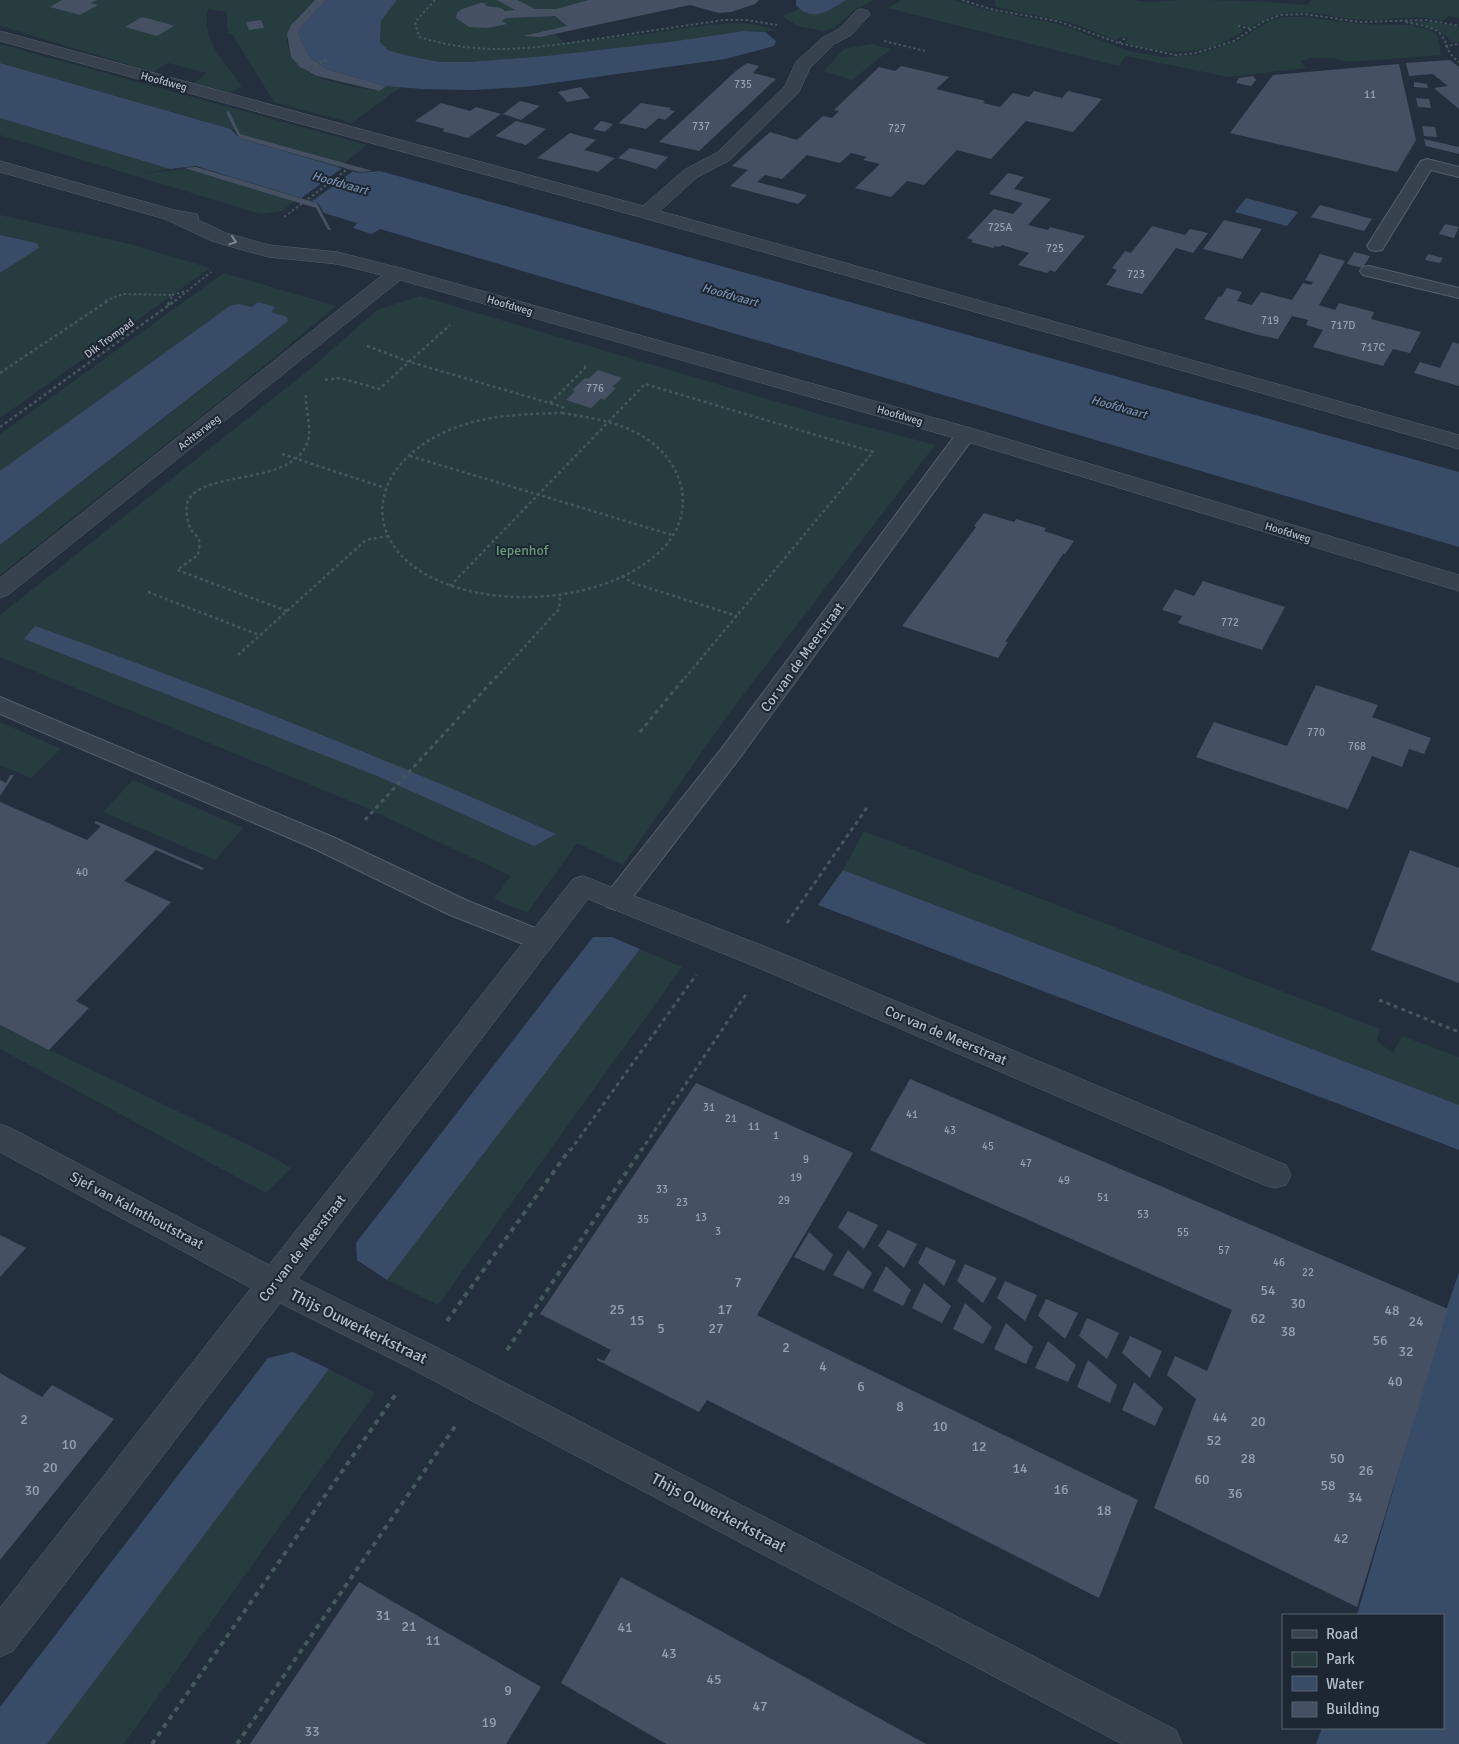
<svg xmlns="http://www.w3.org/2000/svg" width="1459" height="1744" font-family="Signika,sans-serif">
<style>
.green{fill:#263c3f}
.water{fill:#394c67}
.pier{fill:#242f3e}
.building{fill:#455162}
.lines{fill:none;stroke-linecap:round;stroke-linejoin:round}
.service-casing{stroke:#565f6c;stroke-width:2}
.minor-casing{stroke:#565f6c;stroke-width:1}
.tertiary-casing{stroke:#565f6c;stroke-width:1}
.path-far3{stroke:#44595c;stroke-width:2;stroke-dasharray:2.5 2.5;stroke-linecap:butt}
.path-far2{stroke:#44595c;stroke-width:2.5;stroke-dasharray:3 3;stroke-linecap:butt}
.path-far1{stroke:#44595c;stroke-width:3;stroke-dasharray:4 4;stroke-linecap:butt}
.path{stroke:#44595c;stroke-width:4;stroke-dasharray:5 5;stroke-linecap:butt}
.service{fill:#38414e;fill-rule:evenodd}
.minor{fill:#38414e;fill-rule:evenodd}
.tertiary{fill:#38414e;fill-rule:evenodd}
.oneway{stroke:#7c8592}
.labels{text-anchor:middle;stroke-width:4;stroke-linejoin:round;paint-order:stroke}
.far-street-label{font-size:11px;fill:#b4bcc9;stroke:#1d2633}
.number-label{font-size:11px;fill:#98a1af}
.far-water-label{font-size:12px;font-style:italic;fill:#7c92b1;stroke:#1d2633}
.park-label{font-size:14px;fill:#6b9a76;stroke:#1d2633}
.street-label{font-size:14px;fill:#b4bcc9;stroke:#1d2633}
.near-number-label{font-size:14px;fill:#98a1af}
.near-street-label{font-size:16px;fill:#b4bcc9;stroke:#1d2633}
</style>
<rect width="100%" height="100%" fill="#242f3e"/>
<g class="green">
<path d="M0 0H315C307 8 297 16 291 25 287 32 286 40 288 47 296 81 352 86 380 91L386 86 401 87 352 123 274 102 232 34H229L227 26V12L208 9C201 41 225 62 242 86L231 93 194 83 207 73 168 63 153 72 0 26Z"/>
<path d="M397 0H703L554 33 564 43C593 40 623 37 652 33 688 29 740 15 774 30L765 32 744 31 669 42 546 56 468 62H440L409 56 388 50 380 42 381 21Z"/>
<path d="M846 0H874L852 12 834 28 822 31 798 26 782 16 799 9C821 19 828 11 846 0Z"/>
<polygon points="901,0 953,0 991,11 1059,24 1129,51 1163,57 1198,55 1238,41 1267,22 1283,17 1304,17 1361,24 1411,25 1432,31 1438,36 1441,55 1349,62 1332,58 1309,58 1301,61 1306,68 1229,77 1126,56 1119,66 888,8"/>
<path d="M995 0H1134C1149 5 1167 0 1184 0 1225 0 1266 1 1307 5L1312 0H1459V18L1448 16 1443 21C1435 20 1427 17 1420 17 1402 17 1384 21 1366 20 1324 18 1287 0 1250 28L1239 25 1237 27 1245 30C1202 59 1172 54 1125 43L1129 38 1121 37 1116 40 1072 23 996 7Z"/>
<path d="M1410 22H1431L1459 27V42L1452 43C1441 27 1428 26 1410 22Z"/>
<polygon points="0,44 367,145 282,211 261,214 0,135 0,118 170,169 139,174 186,169 215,177 267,142 240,134 235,130 0,63"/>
<polygon points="871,44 891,49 852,80 824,71 844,49"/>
<polygon points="0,215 130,244 210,268 0,418 0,273 39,248 37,243 0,235"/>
<polygon points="224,273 336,306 242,384 0,575 0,545 217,377 286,317 270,312 276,307 258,302 252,307 239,304 0,474 0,434"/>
<polygon points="420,296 815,413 935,445 727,716 623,865 577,843 527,913 494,899 511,876 362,806 0,657 0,615 310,369 377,310"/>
<polygon points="0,722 61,749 31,778 0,765"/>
<polygon points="133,780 243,828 215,860 103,812"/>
<polygon points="864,831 1380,1029 1377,1041 1393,1053 1402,1036 1459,1057 1459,1105 843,870"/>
<polygon points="640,949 682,967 438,1305 387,1280"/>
<polygon points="0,1026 273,1157 291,1168 266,1193 0,1049"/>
<polygon points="329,1369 375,1393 124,1744 47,1744"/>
</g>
<g class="water">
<polygon points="326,0 397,0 381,21 380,42 388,50 409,56 440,62 468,62 546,56 669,42 744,31 765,32 776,41 774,46 725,59 524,87 472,90 423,89 386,86 329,70 310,58 298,35 302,26"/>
<path d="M796 0H846C830 10 812 24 796 5Z"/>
<polygon points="0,63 231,129 239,138 358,173 380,171 1459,472 1459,547 380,229 372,234 353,228 357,223 324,213 318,203 196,166 170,169 0,118"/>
<polygon points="1246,198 1298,212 1287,226 1235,212"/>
<polygon points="0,235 37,243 39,248 0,273"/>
<polygon points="258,302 276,307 271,312 287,317 288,321 0,545 0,471 230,306 239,304 252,307"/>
<path d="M35 626C211 689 385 758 556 834L534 846 375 775 24 639Z"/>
<polygon points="843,870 1459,1105 1459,1150 818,905"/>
<polygon points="593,937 612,937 640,949 387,1280 357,1260 356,1243"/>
<polygon points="1459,1272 1459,1744 1316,1744 1322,1728 1443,1728 1443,1615 1357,1615 1441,1325"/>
<polygon points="293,1352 329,1369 47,1744 0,1744 0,1707 268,1358"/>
</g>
<polygon class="pier" points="345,166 356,169 311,202 300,199"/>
<g class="building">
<polygon points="62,0 97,0 91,3 98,5 80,15 50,7"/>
<polygon points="315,0 326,0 302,26 298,35 310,58 329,70 386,86 380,91 317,76 300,67 291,57 287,34 291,25"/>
<polygon points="497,0 518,0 535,9 556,9 589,0 759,0 755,4 731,12 719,13 690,5 540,37 523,36 567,26 555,16 506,18 502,21 507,24 487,28 469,27 456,18 457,13 462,9 480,3 485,3 486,6 501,8 505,11 515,10"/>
<polygon points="142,17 165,23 174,26 157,36 125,27"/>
<polygon points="261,20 264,28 249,30 246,22"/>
<polygon points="1450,60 1459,67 1459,109 1434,88 1448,86 1433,74 1409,76 1406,63"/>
<polygon points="747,63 759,66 753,73 776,79 699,151 659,142 737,70"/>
<polygon points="1399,64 1416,140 1397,172 1230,133 1273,75"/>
<polygon points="901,66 949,77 936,89 985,101 983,103 1000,107 1013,93 1029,97 1034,91 1062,98 1068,91 1102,99 1073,132 1026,121 991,159 957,150 924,185 907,181 891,197 855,188 880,164 863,160 867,157 851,153 840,163 807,155 782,179 765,175 757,182 807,195 798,204 730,186 748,170 732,166 770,132 797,140 823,116 832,118 839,111 834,110 879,67 895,71"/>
<polygon points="1253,76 1256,80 1251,86 1236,83 1239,78"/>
<polygon points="1414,82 1427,84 1428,88 1414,87"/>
<polygon points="581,87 590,98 567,102 558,92"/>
<polygon points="1416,98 1429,99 1431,108 1418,107"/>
<polygon points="520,101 540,106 521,120 503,114"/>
<polygon points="441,103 470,111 476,107 501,114 468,138 442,131 445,129 415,121"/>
<polygon points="641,103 671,108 669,110 675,111 665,120 659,118 646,129 619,123"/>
<polygon points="229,111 240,134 373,171 359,172 239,138 226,112"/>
<polygon points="516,121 532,125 546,129 526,145 495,136"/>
<polygon points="601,121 613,124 605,132 593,129"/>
<polygon points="1422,126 1435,127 1437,137 1424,136"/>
<polygon points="570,133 596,140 584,150 615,158 598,172 537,158"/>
<polygon points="1424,139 1459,147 1459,154 1426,146"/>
<polygon points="630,148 668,157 656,169 618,158"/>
<polygon points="196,167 317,203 331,230 328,230 316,208 184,168"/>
<polygon points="1008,173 1024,177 1014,189 1051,199 1028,225 1048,230 1050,227 1085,236 1055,272 1050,270 1047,273 1018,265 1029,253 1002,245 1000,247 995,246 993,248 971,242 973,240 967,238 994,209 1013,214 1023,203 989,194"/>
<polygon points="1320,205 1372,219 1364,231 1311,217"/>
<polygon points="1224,220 1262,229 1242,259 1203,249"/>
<polygon points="1445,224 1459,227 1454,238 1439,234"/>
<polygon points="1152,226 1185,235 1190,229 1208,233 1193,253 1176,248 1142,294 1106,285 1117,270 1112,268 1125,251 1131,253"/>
<polygon points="1354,252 1370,256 1363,268 1347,264"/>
<polygon points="1320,254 1345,261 1319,305 1335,310 1339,303 1374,312 1371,319 1421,332 1410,353 1393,349 1383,366 1313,347 1323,330 1306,325 1308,320 1292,316 1278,339 1258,335 1204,319 1219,296 1221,297 1227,288 1242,292 1237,301 1252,305 1261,292 1292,300 1303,283 1311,285 1313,282 1305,280"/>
<polygon points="1428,254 1443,258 1440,263 1425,260"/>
<polygon points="1453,342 1459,344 1459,386 1414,373 1420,362 1440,368"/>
<polygon points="598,370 622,378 612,387 616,388 604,400 601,398 591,408 566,400 575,391 572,390 585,378 588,379"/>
<polygon points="984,513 1014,522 1016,519 1046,528 1044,531 1074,541 1065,554 1063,554 1005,642 1008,642 998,658 902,626 976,527 974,526"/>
<polygon points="1203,581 1285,607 1262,650 1178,623 1182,616 1162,610 1175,589 1194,596"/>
<polygon points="1316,685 1378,705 1372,717 1431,738 1424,754 1409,749 1402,767 1372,756 1348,809 1196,757 1214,722 1287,746"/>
<polygon points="10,775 14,775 0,796 0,780 6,783"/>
<polygon points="0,802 87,840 101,826 94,823 96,821 204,868 202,870 156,850 124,881 171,902 76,1001 89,1008 49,1050 0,1025"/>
<polygon points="1410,850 1459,868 1459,983 1371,950"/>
<polygon points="910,1079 1448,1309 1357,1607 1154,1508 1196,1399 1167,1375 1175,1356 1207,1371 1232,1310 870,1150"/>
<polygon points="696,1083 853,1153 757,1315 1138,1500 1099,1598 707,1400 699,1412 597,1360 597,1358 604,1361 611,1350 540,1314"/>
<polygon points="848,1211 878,1225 864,1249 838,1227"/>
<polygon points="888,1230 917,1244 904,1268 878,1246"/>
<polygon points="809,1232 833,1255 824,1271 794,1257"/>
<polygon points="0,1235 26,1248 0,1277"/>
<polygon points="926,1247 956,1261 944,1286 918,1263"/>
<polygon points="848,1250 872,1273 863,1289 833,1275"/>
<polygon points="965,1264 997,1278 983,1303 957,1281"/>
<polygon points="886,1266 911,1290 903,1306 873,1291"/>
<polygon points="1005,1281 1037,1295 1025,1321 997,1298"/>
<polygon points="924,1283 951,1306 942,1323 912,1308"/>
<polygon points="1046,1299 1078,1313 1065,1339 1038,1316"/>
<polygon points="965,1303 992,1327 983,1344 953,1329"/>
<polygon points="1087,1318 1119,1333 1107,1359 1079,1336"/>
<polygon points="1006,1323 1033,1347 1026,1364 994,1349"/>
<polygon points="1130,1336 1162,1351 1150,1378 1122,1353"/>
<polygon points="1048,1341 1076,1365 1068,1382 1035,1368"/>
<polygon points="1088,1360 1117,1385 1110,1403 1077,1387"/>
<polygon points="0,1373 42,1397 52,1385 114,1419 0,1560"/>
<polygon points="1134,1382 1163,1408 1155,1426 1122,1410"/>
<polygon points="621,1577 710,1625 926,1744 666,1744 561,1683"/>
<polygon points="359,1582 541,1687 506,1744 250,1744"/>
</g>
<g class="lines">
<defs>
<g id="service">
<polygon points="1427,159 1459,167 1459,177 1431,170 1382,250 1376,251 1370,250 1367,246 1419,164 1421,161"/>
<polygon points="1369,266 1459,288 1459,298 1363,275 1360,271 1363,267"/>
<polygon points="966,428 973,430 976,434 738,760 625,907 616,910 607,907 603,900 607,893 722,748 959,430"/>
<polygon points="0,697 333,837 468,901 550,934 554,941 550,948 541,951 450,915 315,849 0,714"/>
</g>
<g id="minor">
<polygon points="862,9 868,11 870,14 868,17 851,35 834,44 810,68 799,92 730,160 696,178 660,211 1459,435 1459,449 640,217 0,41 0,31 643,206 684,170 718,152 785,86 796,62 822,38 839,29 856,11"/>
<polygon points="397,267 404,269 407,273 404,277 8,595 0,598 0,578 390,269"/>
<polygon points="583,876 779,952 1286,1165 1291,1175 1286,1185 1275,1188 1264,1185 759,968 588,899 298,1279 434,1346 1176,1730 1182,1744 1122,1744 410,1368 280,1303 13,1651 0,1657 0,1608 251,1288 0,1152 0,1124 11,1128 269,1265 573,879"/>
</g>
<polygon id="tertiary" points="0,161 174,210 197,214 199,218 198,220 226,233 269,245 337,252 404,269 974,429 1459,575 1459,591 958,439 390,277 337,264 269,257 239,249 212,241 165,219 0,172"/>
</defs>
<use href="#service" class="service-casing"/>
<use href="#minor" class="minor-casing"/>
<use href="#tertiary" class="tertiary-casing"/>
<g class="path-far3">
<path d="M435 0 415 22 419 37C487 58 541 47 610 37 648 31 685 26 723 20H747L777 25"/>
<polyline points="508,0 531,13"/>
<polyline points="962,0 994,10 1057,21 1119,43 1176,55 1196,53 1234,41 1264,21 1281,15 1304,14 1360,22 1427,20 1459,26"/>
<polyline points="503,14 564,11"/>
<path d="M1406 22C1417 25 1436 26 1442 36 1450 48 1445 51 1459 62"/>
<polyline points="1238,26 1251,29"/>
<polyline points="884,41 925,51"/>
<polyline points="1119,43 1125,38"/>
<polyline points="1445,46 1459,44"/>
<polyline points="315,65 329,59"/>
<polyline points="284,217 349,168"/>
<polyline points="172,295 186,291"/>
<polyline points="105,301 123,294 172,295 170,301"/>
<polyline points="175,301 211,272"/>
</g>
<g class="path-far2">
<polyline points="168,305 170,300"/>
<polyline points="367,346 410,362 563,407 562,413"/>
<polyline points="0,373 109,300"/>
<polyline points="325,380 340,378 379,389 450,325"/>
<polyline points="550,403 587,366 584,366"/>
<path d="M562 413C587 417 614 421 637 433 686 459 701 516 656 555 605 599 514 607 452 586 360 555 360 470 447 431 483 415 523 414 562 413Z"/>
<polyline points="0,427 176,300"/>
<polyline points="282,454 385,488"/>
<polyline points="410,456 672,535"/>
<polyline points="622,576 633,583 737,616"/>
<polyline points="450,586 645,384 873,452 685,678"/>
<polyline points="148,592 259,635"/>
<path d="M287 611 177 570 198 555C199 550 200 544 199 540 198 536 194 534 192 531 187 524 185 509 188 501 203 469 293 487 308 441 312 426 305 410 306 395"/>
<polyline points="238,655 366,540 387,536"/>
<polyline points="496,678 559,609 560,595"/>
</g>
<g class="path-far1">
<polyline points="640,732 686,676"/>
<polyline points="365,820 497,676"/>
<polyline points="787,923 868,806"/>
<polyline points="1379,1000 1459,1032"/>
<polyline points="570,1151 696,975"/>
<polyline points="641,1151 746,994"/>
</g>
<g class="path">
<polyline points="447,1321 570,1149"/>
<polyline points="507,1350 642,1149"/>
<polyline points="152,1744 396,1394"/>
<polyline points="237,1744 456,1425"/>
</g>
<use href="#service" class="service"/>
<use href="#minor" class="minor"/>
<use href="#tertiary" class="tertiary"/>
</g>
<defs><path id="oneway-chevron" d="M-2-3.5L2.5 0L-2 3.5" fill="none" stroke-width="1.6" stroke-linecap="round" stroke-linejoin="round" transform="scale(1.25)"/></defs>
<use class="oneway" href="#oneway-chevron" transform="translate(233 241) rotate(18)"/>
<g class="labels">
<g class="far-street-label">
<text transform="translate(164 81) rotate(15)" y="4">Hoofdweg</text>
<text transform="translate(510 305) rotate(16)" y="4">Hoofdweg</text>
<text transform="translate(109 338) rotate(-36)" y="4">Dik Trompad</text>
<text transform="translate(900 415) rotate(16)" y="4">Hoofdweg</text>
<text transform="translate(199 432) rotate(-38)" y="4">Achterweg</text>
<text transform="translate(1288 532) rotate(17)" y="4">Hoofdweg</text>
</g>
<g class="number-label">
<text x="743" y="88">735</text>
<text x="1370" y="98">11</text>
<text x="701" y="130">737</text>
<text x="897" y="132">727</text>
<text x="1000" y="231">725A</text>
<text x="1055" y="252">725</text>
<text x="1136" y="278">723</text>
<text x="1270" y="324">719</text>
<text x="1343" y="329">717D</text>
<text x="1373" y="351">717C</text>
<text x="595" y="392">776</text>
<text x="1230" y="626">772</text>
<text x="1316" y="736">770</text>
<text x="1357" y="750">768</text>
<text x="82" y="876">40</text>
<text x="709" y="1111">31</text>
<text x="912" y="1118">41</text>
<text x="731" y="1122">21</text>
<text x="754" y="1130">11</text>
<text x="950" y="1134">43</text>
<text x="776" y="1139">1</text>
<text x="988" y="1150">45</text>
<text x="806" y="1163">9</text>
<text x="1026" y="1167">47</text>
<text x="796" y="1181">19</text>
<text x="1064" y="1184">49</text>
<text x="662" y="1193">33</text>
<text x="1103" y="1201">51</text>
<text x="784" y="1204">29</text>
<text x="682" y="1206">23</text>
<text x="1143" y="1218">53</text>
<text x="701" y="1221">13</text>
<text x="643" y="1223">35</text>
<text x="718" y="1235">3</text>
<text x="1183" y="1236">55</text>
<text x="1224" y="1254">57</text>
<text x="1279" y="1266">46</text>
<text x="1308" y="1276">22</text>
</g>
<g class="far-water-label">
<text transform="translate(340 183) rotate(16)" y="4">Hoofdvaart</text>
<text transform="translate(730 295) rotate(16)" y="4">Hoofdvaart</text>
<text transform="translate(1119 407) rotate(16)" y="4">Hoofdvaart</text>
</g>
<g class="park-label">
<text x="522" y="555">Iepenhof</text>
</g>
<g class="street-label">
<text transform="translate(802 657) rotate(-54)" y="5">Cor van de Meerstraat</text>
<text transform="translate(946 1035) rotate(23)" y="5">Cor van de Meerstraat</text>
<text transform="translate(137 1210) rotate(28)" y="5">Sjef van Kalmthoutstraat</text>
<text transform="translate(302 1248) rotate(-52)" y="5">Cor van de Meerstraat</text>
</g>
<g class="near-number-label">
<text x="738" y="1287">7</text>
<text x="1268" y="1295">54</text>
<text x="1298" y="1308">30</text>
<text x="617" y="1314">25</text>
<text x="725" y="1314">17</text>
<text x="1392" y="1315">48</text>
<text x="1258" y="1323">62</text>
<text x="637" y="1325">15</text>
<text x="1416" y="1326">24</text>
<text x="661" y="1333">5</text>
<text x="716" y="1333">27</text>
<text x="1288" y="1336">38</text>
<text x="1380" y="1345">56</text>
<text x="786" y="1352">2</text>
<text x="1406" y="1356">32</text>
<text x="823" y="1371">4</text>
<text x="1395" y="1386">40</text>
<text x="861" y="1391">6</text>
<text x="900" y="1411">8</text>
<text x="1220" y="1422">44</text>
<text x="24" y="1424">2</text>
<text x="1258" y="1426">20</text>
<text x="940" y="1431">10</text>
<text x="1214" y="1445">52</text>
<text x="69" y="1449">10</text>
<text x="979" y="1451">12</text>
<text x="1248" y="1463">28</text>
<text x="1337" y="1463">50</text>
<text x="50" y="1472">20</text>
<text x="1020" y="1473">14</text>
<text x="1366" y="1475">26</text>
<text x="1202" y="1484">60</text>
<text x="1328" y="1490">58</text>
<text x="1061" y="1494">16</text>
<text x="32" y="1495">30</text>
<text x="1235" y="1498">36</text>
<text x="1355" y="1502">34</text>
<text x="1104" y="1515">18</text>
<text x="1341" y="1543">42</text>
<text x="383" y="1620">31</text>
<text x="409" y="1631">21</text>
<text x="625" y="1632">41</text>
<text x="433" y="1645">11</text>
<text x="669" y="1658">43</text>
<text x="714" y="1684">45</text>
<text x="508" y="1695">9</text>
<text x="760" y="1711">47</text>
<text x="489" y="1727">19</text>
<text x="312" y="1736">33</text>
</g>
<g class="near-street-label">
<text transform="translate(359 1326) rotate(26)" y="6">Thijs Ouwerkerkstraat</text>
<text transform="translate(719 1512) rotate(28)" y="6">Thijs Ouwerkerkstraat</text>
</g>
</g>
<rect x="1282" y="1614" width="162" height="115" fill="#1d2633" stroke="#59626f"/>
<rect x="1292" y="1630" width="25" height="8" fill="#38414e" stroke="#59626f"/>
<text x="1326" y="1639" font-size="15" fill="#b4bcc9">Road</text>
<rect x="1292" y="1652" width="25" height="15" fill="#263c3f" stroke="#59626f"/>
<text x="1326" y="1664" font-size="15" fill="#b4bcc9">Park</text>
<rect x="1292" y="1676" width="25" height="15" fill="#394c67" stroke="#59626f"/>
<text x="1326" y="1689" font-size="15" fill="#b4bcc9">Water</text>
<rect x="1292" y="1702" width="25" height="15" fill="#455162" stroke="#59626f"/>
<text x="1326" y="1714" font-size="15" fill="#b4bcc9">Building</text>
</svg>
